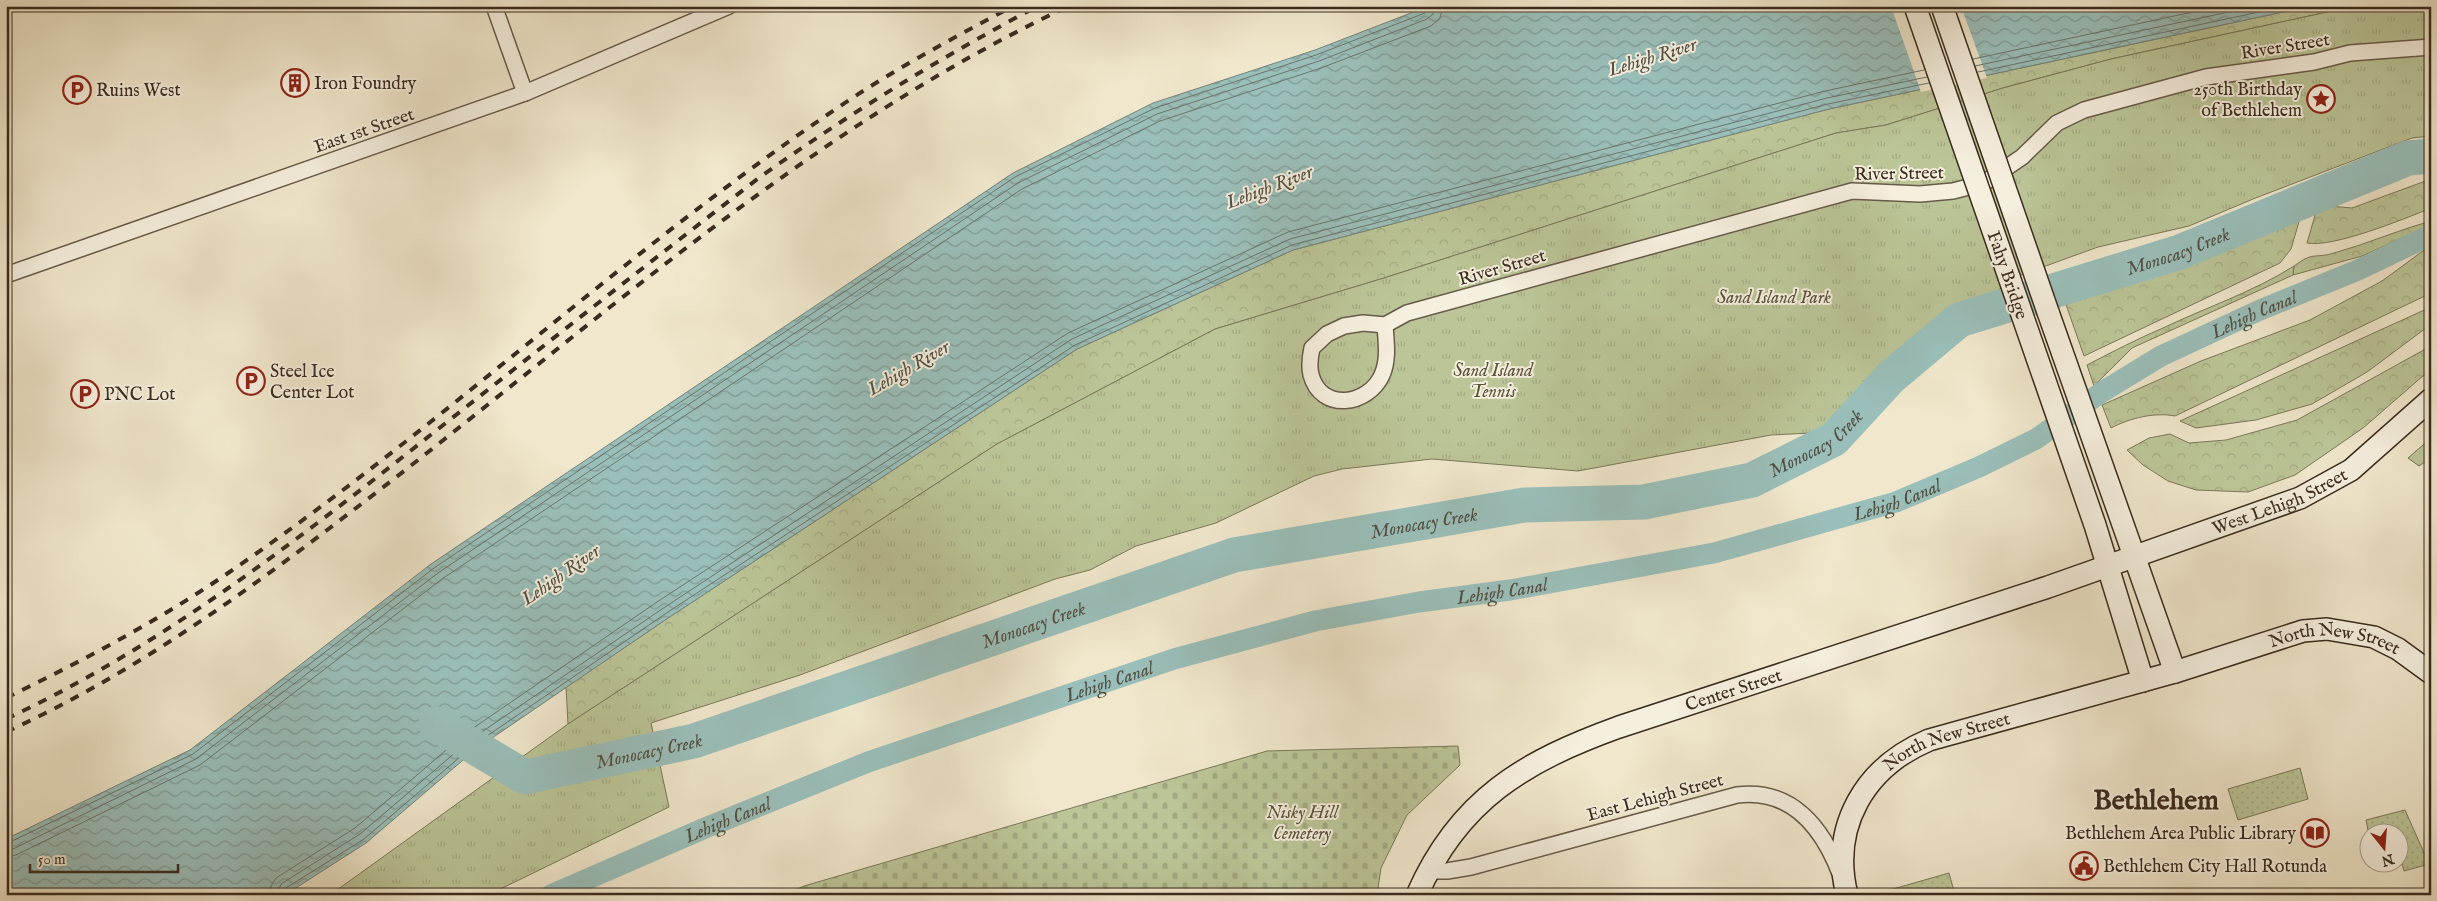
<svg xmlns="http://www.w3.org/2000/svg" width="2437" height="901" font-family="'IM FELL English',serif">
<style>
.forest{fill:url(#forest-crowns);stroke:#7a785a}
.wetland{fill:url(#wetland-marsh);stroke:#7a785a}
.cemetery{fill:url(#cemetery-stones);stroke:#7a785a}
.park{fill:url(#park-tufts);stroke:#7a785a}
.garden{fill:url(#garden-dots);stroke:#7a785a}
.water{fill:url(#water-waves);stroke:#74847c}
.pier{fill:#f0e7cc}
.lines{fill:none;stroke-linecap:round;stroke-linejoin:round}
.shore{stroke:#6a756c;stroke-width:1}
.canal{stroke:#9abfba;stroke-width:21}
.river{stroke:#9abfba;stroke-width:35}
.street-casing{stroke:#685a4a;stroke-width:18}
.secondary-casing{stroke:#3a2b1e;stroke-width:24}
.street{stroke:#f5efde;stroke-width:15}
.secondary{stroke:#f5efde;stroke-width:21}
.rail{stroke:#3a2b1e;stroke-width:4;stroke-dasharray:9 9;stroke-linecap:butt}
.secondary-bridge-casing{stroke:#3a2b1e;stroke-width:24;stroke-linecap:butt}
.secondary-bridge{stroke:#f5efde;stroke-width:21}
.labels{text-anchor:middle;stroke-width:4;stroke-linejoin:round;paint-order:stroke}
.street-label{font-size:18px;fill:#3a2b1e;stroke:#f5efde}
.poi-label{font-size:18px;fill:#3a2b1e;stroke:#f5efde;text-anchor:start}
.park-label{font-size:18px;font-style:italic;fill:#5a523c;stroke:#f5efde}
.water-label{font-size:19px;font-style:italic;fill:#525045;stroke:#f5efde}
.town-label{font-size:28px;font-weight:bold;fill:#3a2b1e;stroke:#f5efde}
</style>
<defs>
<pattern id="forest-crowns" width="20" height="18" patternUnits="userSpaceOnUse" patternTransform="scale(1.25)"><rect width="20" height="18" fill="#bbc597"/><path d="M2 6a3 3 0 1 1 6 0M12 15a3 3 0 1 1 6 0" fill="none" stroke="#a2a982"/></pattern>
<pattern id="wetland-marsh" width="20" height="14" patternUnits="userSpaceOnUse" patternTransform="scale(1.25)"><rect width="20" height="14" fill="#bbc597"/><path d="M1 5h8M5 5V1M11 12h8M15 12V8" fill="none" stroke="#a2a982"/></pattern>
<pattern id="cemetery-stones" width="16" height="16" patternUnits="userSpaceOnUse" patternTransform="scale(1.25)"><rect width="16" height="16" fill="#bbc597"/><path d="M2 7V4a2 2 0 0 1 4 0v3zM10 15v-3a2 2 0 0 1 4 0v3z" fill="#a2a982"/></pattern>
<pattern id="park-tufts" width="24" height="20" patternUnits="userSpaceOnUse" patternTransform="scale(1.25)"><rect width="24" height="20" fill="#bbc597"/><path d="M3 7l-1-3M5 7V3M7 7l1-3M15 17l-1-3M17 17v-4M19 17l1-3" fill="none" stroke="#a2a982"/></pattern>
<pattern id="garden-dots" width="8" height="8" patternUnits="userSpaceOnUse" patternTransform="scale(1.25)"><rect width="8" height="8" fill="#bbc597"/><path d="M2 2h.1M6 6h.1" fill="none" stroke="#a2a982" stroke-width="1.8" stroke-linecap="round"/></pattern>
<pattern id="water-waves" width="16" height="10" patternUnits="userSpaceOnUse" patternTransform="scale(1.25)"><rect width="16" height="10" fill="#9abfba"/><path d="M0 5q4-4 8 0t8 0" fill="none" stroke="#7f9b97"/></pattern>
</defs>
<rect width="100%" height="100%" fill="#f0e7cc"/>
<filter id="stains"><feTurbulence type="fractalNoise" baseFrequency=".004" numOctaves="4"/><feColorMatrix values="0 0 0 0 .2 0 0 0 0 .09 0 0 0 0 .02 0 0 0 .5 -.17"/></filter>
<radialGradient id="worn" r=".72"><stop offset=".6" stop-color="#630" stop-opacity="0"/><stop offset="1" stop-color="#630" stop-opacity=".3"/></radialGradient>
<g class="forest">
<polygon points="2311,6 2355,6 2111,59 2003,88 1886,125 1836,133 1384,278 1215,329 997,444 568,724 566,687 668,618 1077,349 1293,250 1829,109"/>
<path d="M2431 179V208C2404 219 2333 248 2307 243L2318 205 2352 208Z"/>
<polygon points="2301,215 2291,249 2280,263 2084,356 2064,299 2139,271 2193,262 2243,234"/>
<path d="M2431 221V225L2362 256 2293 275 2294 266C2314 251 2314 259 2334 253 2367 244 2398 230 2431 221Z"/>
<path d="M2431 245V293L2175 416C2155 412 2130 418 2111 428L2102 405 2201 361 2310 320 2382 281Z"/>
<polygon points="2431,307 2430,325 2367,372 2312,404 2256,420 2196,428 2180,421"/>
<polygon points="2431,346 2431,369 2363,428 2295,475 2248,492 2196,490 2168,481 2143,465 2127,450 2149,438 2170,434 2189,443 2226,440 2297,420"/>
<polygon points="2431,438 2431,458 2419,466 2408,458"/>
</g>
<path class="wetland" d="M2294 266 2293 275 2132 348 2094 386 2087 365C2112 352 2137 339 2163 328 2207 307 2253 292 2294 266Z"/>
<polygon class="cemetery" points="1458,746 1460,765 1407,815 1381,868 1377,895 784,895 804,886 1267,751"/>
<polygon class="park" points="2355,6 2431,6 2431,136 2412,138 2253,199 2189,226 2098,247 2021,275 1948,323 1832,432 1771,435 1578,471 1432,459 1342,469 1314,476 1216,523 1136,546 1090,570 1055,579 800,675 651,723 669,807 488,895 330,895 568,724 997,444 1215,329 1384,278 1836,133 1886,125 2003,88 2111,59"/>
<g class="garden">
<polygon points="2300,768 2308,799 2238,820 2228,789"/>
<polygon points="2405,810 2429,864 2404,871 2400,856 2400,834 2369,835 2366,820"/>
<polygon points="1949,873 1955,895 1872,895"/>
</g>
<polygon class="water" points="1429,6 2311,6 1829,109 1293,250 1077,349 668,618 476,749 366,843 285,895 6,895 6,839 190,750 431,564 1013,173 1153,103 1315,50"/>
<polygon class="pier" points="1891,6 1961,6 1987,78 1921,92"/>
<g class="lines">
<g class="shore">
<polyline points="1973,59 2221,6"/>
<polyline points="1975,66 2257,6"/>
<polyline points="1978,72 2287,6"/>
<polyline points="6,844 193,754 434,568 1015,177 1155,108 1316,55 1425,13 1429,6"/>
<polyline points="6,850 13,849 196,759 438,573 1018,183 1157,114 1319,61 1427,19 1433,14 1435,6"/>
<polyline points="6,857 16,855 200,765 442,579 1022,189 1160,121 1321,68 1431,26 1440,18 1443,6"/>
<polyline points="269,895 271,886 276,878 355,828 466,733 657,602 1068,333 1288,232 1825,91 1924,70"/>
<polyline points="277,895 281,884 360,834 470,740 662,609 1072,339 1290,239 1827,98 1927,77"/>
<polyline points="283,895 286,888 364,839 474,745 665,614 1075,345 1292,245 1828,104 1929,83"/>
</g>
<path class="canal" id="s1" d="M551 895 705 828 868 762 1174 659 1315 621 1419 602 1510 590 1714 553 1896 502 1979 467 2036 439 2102 392 2161 356 2260 310 2358 270 2431 235"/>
<path class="river" id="s2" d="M436 724 525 777 694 741 1234 555 1524 505 1644 502 1752 480 1834 439 1891 377 1959 320 2180 252 2408 158 2431 156"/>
<defs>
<g id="street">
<polyline points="494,6 525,93"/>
<polyline points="6,275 525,93 729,6"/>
<path d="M1385 325C1386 342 1389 359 1382 375 1368 406 1321 412 1311 375 1309 367 1310 357 1312 348L1327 334 1344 326 1363 323 1385 325 1407 313 1852 191 1920 194 1953 191 1984 183 2022 157 2057 123 2084 110 2206 77 2314 62 2350 53 2431 47"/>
<path d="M1428 871H1447L1471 867 1737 795C1792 788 1823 828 1841 876"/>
</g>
<g id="secondary">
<polyline points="2009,277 2095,525 2143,681"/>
<polyline points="2048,312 2175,672"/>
<path id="s3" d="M1417 895C1459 799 1525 761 1619 727L2048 587 2300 498 2351 470 2431 399"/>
<path id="s4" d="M1847 895C1830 826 1865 767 1929 740L2175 672 2303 631 2327 629 2374 637 2398 649 2431 673"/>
</g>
</defs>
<use href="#street" class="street-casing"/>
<use href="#secondary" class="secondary-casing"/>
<use href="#street" class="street"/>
<use href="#secondary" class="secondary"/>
<g class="rail">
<path d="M6 698C84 660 160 620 231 571 437 430 620 256 827 115 886 74 949 40 1013 6"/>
<path d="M6 719C167 644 309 531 447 422 551 340 655 258 760 177 849 114 941 57 1038 6"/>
<path d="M6 732C134 674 249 590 360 505 589 330 805 130 1069 6"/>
</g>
<defs>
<g id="secondary-bridge">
<polyline points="1915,6 2009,277"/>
<polyline points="1942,6 2048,312"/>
</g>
</defs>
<use href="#secondary-bridge" class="secondary-bridge-casing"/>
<use href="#secondary-bridge" class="secondary-bridge"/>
</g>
<defs>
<symbol id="building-ring" viewBox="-11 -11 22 22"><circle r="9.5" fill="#f5efde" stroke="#8f2418" stroke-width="1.5"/><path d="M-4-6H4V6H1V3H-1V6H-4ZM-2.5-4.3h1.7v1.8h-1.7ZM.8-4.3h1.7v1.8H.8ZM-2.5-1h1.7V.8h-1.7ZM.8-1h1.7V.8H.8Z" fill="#8f2418"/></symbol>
<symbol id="parking-ring" viewBox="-11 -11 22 22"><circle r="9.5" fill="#f5efde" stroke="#8f2418" stroke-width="1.5"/><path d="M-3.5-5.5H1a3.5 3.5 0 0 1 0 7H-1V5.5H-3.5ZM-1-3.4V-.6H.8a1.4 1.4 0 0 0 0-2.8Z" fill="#8f2418"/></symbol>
<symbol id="sight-ring" viewBox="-11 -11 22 22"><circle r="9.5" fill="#f5efde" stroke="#8f2418" stroke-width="1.5"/><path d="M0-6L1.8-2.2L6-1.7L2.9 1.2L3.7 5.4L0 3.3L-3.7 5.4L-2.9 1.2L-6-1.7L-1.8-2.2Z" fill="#8f2418"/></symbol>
<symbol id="library-ring" viewBox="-11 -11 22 22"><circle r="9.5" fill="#f5efde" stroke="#8f2418" stroke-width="1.5"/><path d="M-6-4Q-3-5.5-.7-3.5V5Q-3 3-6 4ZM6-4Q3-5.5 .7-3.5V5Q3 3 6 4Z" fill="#8f2418"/></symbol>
<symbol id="civic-ring" viewBox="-11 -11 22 22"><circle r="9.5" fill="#f5efde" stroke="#8f2418" stroke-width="1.5"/><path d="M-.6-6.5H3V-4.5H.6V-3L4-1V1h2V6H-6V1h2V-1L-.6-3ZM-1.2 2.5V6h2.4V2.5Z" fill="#8f2418"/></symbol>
</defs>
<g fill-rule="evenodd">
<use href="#building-ring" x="279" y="67" width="32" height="32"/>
<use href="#parking-ring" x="61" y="74" width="32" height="32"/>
<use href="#sight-ring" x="2305" y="83" width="32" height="32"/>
<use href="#parking-ring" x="235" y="365" width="32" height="32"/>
<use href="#parking-ring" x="69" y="378" width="32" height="32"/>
<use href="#library-ring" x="2299" y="817" width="32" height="32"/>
<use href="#civic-ring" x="2068" y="850" width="32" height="32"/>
</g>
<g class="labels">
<g class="street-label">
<text transform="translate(2285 46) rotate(-9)" y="6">River Street</text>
<text transform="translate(364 130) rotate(-19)" y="6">East 1st Street</text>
<text transform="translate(1899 173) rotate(-1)" y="6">River Street</text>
<text transform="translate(1502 267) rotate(-16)" y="6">River Street</text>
<text transform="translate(2008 275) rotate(71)" y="6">Fahy Bridge</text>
<text dy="6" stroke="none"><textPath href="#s3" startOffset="970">West Lehigh Street</textPath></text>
<text dy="6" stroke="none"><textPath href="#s4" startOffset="614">North New Street</textPath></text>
<text dy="6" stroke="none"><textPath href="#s3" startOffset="392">Center Street</textPath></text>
<text dy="6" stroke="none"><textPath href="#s4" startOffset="208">North New Street</textPath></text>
<text transform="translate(1655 797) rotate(-15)" y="6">East Lehigh Street</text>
</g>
<g class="poi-label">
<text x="314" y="89">Iron Foundry</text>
<text x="2302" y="95" text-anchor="end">250th Birthday<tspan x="2302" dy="21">of Bethlehem</tspan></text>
<text x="96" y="96">Ruins West</text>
<text x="270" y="377">Steel Ice<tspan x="270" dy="21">Center Lot</tspan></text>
<text x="104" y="400">PNC Lot</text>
<text x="2296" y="839" text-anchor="end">Bethlehem Area Public Library</text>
<text x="2103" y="872">Bethlehem City Hall Rotunda</text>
</g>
<g class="park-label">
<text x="1774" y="303">Sand Island Park</text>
<text x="1493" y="376">Sand Island<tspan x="1493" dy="21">Tennis</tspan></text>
<text x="1302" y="818">Nisky Hill<tspan x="1302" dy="21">Cemetery</tspan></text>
</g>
<g class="water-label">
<text transform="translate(1652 56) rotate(-17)" y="7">Lehigh River</text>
<text transform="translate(1269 186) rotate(-21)" y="7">Lehigh River</text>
<text dy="7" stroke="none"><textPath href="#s2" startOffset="1866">Monocacy Creek</textPath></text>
<text dy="7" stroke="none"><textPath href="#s1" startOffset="1812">Lehigh Canal</textPath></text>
<text transform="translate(908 367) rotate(-30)" y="7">Lehigh River</text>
<text dy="7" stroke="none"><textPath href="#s2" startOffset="1446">Monocacy Creek</textPath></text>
<text dy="7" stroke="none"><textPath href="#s1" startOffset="1408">Lehigh Canal</textPath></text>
<text dy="7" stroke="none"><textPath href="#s2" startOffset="1040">Monocacy Creek</textPath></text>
<text transform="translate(560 574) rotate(-35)" y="7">Lehigh River</text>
<text dy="7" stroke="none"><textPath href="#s1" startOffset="1002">Lehigh Canal</textPath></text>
<text dy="7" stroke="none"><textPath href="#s2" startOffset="635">Monocacy Creek</textPath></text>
<text dy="7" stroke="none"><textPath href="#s1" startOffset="598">Lehigh Canal</textPath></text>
<text dy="7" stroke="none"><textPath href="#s2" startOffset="230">Monocacy Creek</textPath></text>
<text dy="7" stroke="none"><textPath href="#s1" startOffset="192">Lehigh Canal</textPath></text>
</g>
<g class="town-label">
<text x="2156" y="809">Bethlehem</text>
</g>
</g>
<rect width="2437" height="901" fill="none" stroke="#f0e7cc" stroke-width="25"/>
<rect x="8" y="8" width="2422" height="886" fill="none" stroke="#3a2b1e" stroke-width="2.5"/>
<rect x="12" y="12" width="2412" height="876" fill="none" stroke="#3a2b1e"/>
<g transform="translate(2384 848) rotate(163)"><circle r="24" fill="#f5efde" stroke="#aaa191"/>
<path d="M0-4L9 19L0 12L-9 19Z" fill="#8f2418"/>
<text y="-8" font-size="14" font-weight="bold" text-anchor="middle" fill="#3a2b1e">N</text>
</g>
<path d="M30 864v8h148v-8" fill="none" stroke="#3a2b1e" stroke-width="2.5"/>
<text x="38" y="864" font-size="15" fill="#3a2b1e" stroke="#f5efde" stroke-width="4" paint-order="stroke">50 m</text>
<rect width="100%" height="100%" filter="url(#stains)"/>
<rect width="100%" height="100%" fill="url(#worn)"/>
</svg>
